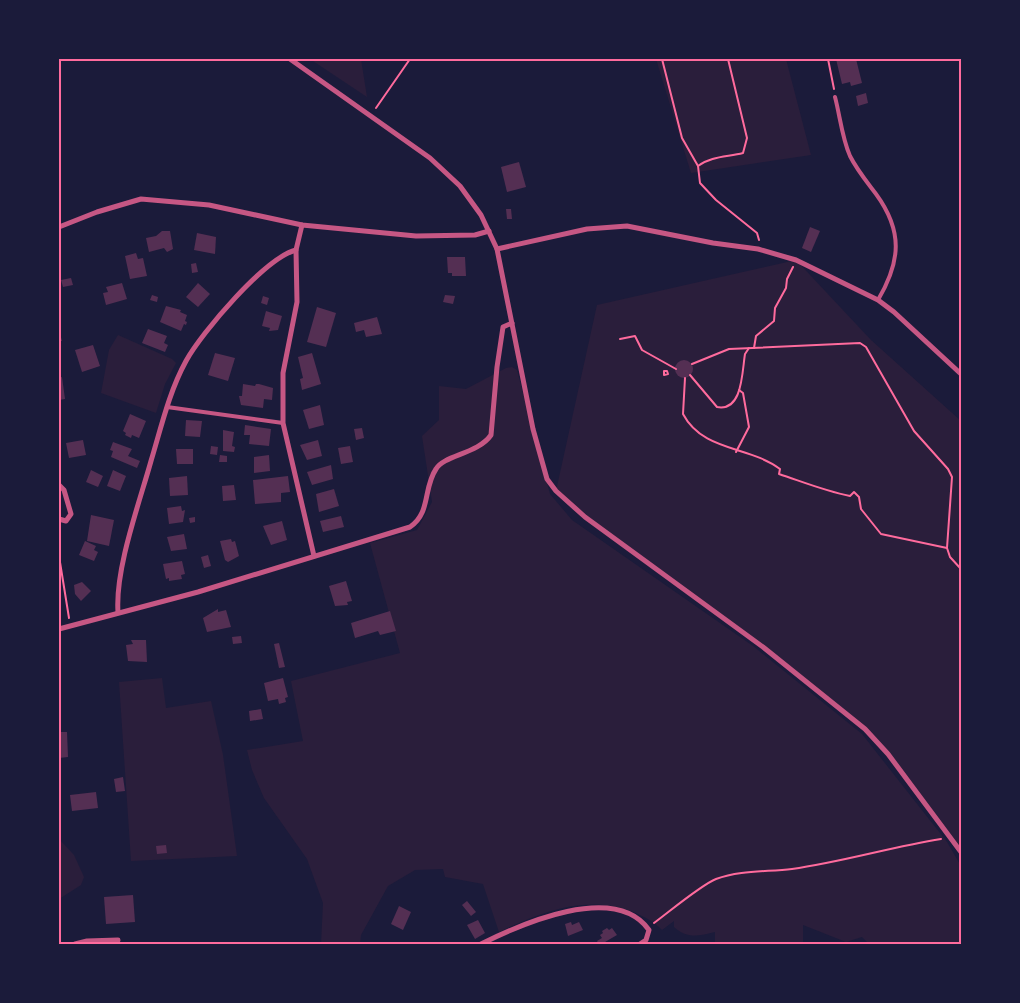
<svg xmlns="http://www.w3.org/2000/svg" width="1020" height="1003" font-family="'Asap Condensed',sans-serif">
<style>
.green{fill:#2a1e3b}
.building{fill:#542f53}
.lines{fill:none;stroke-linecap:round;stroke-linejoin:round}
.path{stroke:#ff6b9d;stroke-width:2}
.service{stroke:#c65784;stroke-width:4}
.minor{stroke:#c65784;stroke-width:5}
.neatline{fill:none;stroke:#ff6b9d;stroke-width:2}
</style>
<rect width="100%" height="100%" fill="#1b1b3a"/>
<g class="green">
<polygon points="310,59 361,59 367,97"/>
<polygon points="656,59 786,59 811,155 691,173"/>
<polygon points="796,260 871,340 961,421 961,855 951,837 888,754 816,687 585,517 556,491 597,305"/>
<polygon points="118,335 172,359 176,363 165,384 156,413 101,393 109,350"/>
<path d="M512 367 517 370 550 494 572 520 753 646 862 734 947 842 961 866V944H869L862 937 846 942 803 925V944H715V932C699 936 687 939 674 927V921L662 930C653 921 645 917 633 912 586 894 542 912 499 932L483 884 445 877 443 869 415 870 388 886 361 935 360 944H321L323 903 307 859 264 798 252 770 247 750 303 741 291 681 400 653 370 543 417 530 432 502 422 436 439 420V386L466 389 506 368Z"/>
<polygon points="162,678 166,708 211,701 223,755 237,856 131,861 119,682"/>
<polygon points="59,839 74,855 84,877 81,885 59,899"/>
</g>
<g class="building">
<polygon points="836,59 856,59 862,83 851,86 850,82 842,84"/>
<polygon points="866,93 868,103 858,106 856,96"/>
<polygon points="519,162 526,187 507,192 501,167"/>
<polygon points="506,209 511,209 512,219 507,219"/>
<polygon points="810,227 820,231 811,252 802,248"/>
<polygon points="162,231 170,231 173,249 167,252 164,248 149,252 146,238 156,236"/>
<polygon points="197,233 216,237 215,254 194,250"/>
<polygon points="136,253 138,259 143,258 147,276 130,279 125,256"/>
<polygon points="447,257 465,257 466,276 452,276 452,273 448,273"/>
<polygon points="196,263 198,272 192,273 191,264"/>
<polygon points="71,278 73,285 63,287 61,280"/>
<polygon points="122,283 127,299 106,305 103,293 108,292 106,287"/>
<polygon points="198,283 210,294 198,307 186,297"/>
<polygon points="152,295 158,297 157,302 150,300"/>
<polygon points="445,295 455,296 453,304 443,302"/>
<polygon points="263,296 269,298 267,305 261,303"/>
<polygon points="166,306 181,310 180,312 187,315 185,321 187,322 186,325 184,324 181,331 160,322"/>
<polygon points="317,307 336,313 326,347 307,342"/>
<polygon points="266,311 282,316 278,330 269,331 270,328 262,326"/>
<polygon points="377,317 382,334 366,337 364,330 356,332 354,323"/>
<polygon points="148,329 167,336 164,343 168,345 165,352 142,343"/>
<polygon points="59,330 62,341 59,341"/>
<polygon points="93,345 100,366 82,372 75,350"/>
<polygon points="215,353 235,358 228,381 208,375"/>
<polygon points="312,353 321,384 302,390 300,379 303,378 298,357"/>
<circle cx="684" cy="369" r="9"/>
<polygon points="62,377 65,399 59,400 59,378"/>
<polygon points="243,384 255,386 256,384 259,384 273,388 272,400 264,399 263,408 241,405 239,396 242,396"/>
<polygon points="320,405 324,425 309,429 303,410"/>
<polygon points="130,414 146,421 139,438 132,435 131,438 125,435 126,433 123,431"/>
<polygon points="186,420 202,421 200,437 185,436"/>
<polygon points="245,425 271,429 269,446 249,444 250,435 244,435"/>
<polygon points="362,428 364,438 356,440 354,429"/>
<polygon points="223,430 234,432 232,446 235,447 234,452 223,451"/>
<polygon points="83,440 86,455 69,458 66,443"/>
<polygon points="318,440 322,456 307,460 300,445"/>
<polygon points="113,442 132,449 128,456 140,461 137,468 111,457 113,451 110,450"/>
<polygon points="211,446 218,447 217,455 210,454"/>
<polygon points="350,446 353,462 341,464 338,448"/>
<polygon points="176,449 193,449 193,464 177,464"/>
<polygon points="220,455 227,456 227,462 219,462"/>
<polygon points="269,455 270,471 254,473 254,457"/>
<polygon points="331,465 333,479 312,485 307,472"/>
<polygon points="91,470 103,476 98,487 86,482"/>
<polygon points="113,470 126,476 120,491 107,486"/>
<polygon points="187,476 188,495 170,496 169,478"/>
<polygon points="288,476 290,492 281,493 281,502 255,504 253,480"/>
<polygon points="234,485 236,500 223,501 222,486"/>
<polygon points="334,489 339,506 319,512 316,494"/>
<polygon points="181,506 182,511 185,510 183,522 169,524 167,508"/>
<polygon points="91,515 114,520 109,546 87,541"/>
<polygon points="341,516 344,527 323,532 320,521"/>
<polygon points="195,517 195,522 190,523 189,518"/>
<polygon points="282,521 287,540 271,545 263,526"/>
<polygon points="184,534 187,549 171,551 167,537"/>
<polygon points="231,539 232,542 235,541 239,556 228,562 225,560 220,541"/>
<polygon points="85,541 96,546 94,550 98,552 94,561 79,555"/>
<polygon points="208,555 211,566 204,568 201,557"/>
<polygon points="182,561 185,574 181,575 182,579 169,581 169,578 166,579 163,564"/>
<polygon points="346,581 352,601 347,602 348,605 335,606 329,586"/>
<polygon points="82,582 91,591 81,601 75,594 74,585"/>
<polygon points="218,609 218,612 226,610 231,627 207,632 203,618"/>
<polygon points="390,611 396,631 380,635 378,631 355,638 351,623"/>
<polygon points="241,636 242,643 233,644 232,637"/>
<polygon points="131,640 146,640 147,662 128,661 126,645 133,644"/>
<polygon points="279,643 285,667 279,668 274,644"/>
<polygon points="283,678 288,697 285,698 286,702 279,704 278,699 268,701 264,683"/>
<polygon points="261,709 263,719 250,721 249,711"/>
<polygon points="59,732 67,732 68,757 59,758"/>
<polygon points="123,777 125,791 116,792 114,779"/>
<polygon points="96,792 98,808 72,811 70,795"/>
<polygon points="166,845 167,853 157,854 156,846"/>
<polygon points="133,895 135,922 106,924 104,897"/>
<polygon points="467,901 476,912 471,916 462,905"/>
<polygon points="399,906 411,912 403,930 391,924"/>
<polygon points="478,920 485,933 475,939 467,925"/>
<polygon points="571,922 572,925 579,922 583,930 568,936 565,924"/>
<polygon points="607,928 609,930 612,928 617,935 605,942 607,944 599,944 597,941 602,938 600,935 603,933 602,931"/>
</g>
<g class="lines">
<g class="path">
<polyline points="662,59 682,138 698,166 700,183 716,200 757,233 759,240"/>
<polyline points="828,59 834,89"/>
<polyline points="376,108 410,59"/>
<path d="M698 166C711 156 728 157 743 153L747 138 728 59"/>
<polyline points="620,339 635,336 642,350 676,369"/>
<polyline points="754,348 756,336 774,321 775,308 786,288 787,279 793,267"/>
<polyline points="692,364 729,349 860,343 866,347 914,431 948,469 952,477 947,548 950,557 961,569"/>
<polygon points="664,371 667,371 668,374 664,375"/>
<path d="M690 375 717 407C743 412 742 371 745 354L749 348"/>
<path d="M685 378 683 414C703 452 750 446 780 469L779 474C803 482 825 491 850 496L854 492 859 497 861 509 881 534 947 548"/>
<polyline points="736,452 749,427 743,393 739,390"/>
<polyline points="59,556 69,618"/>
<path d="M654 923C669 912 701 885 716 879 740 870 767 872 792 869 842 862 891 847 941 839"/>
</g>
<g class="service">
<path d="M835 97C840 116 842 138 850 156 857 170 867 182 876 194 903 231 901 261 878 300"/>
<polyline points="167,407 283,423"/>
</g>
<g class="minor">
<polyline points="290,59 430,158 460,186 481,215 497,249 533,429 547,479 556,491 585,517 763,647 865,729 888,754 961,852"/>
<polyline points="302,225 296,250 297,302 283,373 283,423 314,556"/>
<polyline points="59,227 97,212 141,199 209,205 302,225 416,236 475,235 489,231"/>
<polyline points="497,249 587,229 627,226 713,243 758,249 796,260 878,300 894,312 961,374"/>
<polyline points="59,485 64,490 71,514 66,521 59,519"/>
<path d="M118 612C115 569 139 504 151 461 161 428 169 392 186 361 202 332 265 258 296 250"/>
<path d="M59 629 198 592 410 527C431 513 423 488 436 469 444 455 478 454 491 435L497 367 503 327 512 323"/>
<polyline points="75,944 87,941 118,940"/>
<path d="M481 944C521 924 615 882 649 930L646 940 640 944"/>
</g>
</g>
<rect width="1020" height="1003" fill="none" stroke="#1b1b3a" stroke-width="120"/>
<rect x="60" y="60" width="900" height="883" class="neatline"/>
</svg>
